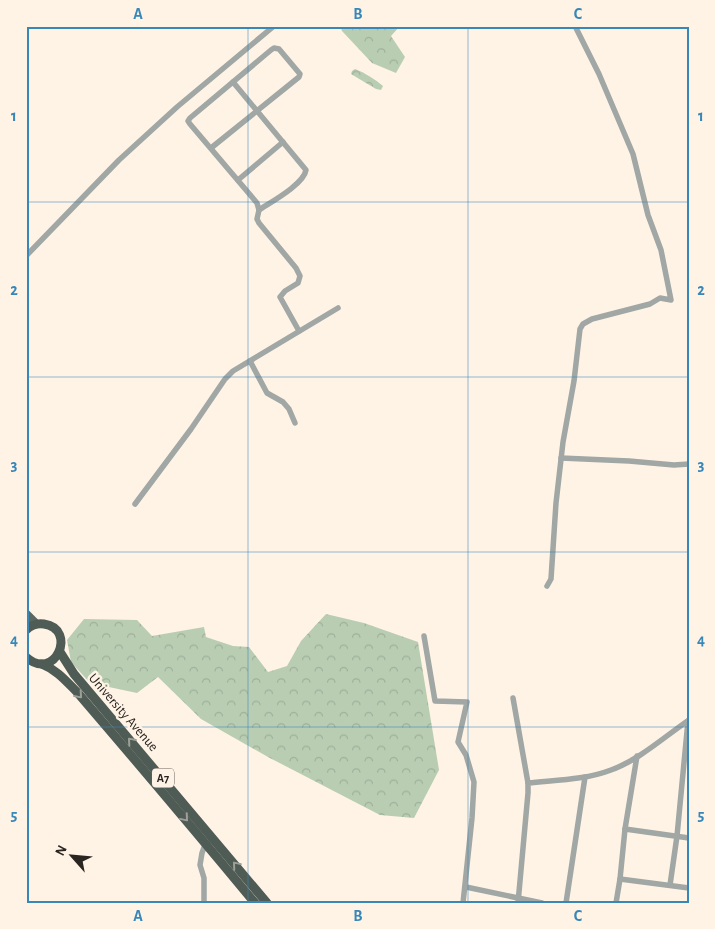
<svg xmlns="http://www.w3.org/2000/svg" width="715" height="929" font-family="'Alegreya Sans',sans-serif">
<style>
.forest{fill:url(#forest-crowns)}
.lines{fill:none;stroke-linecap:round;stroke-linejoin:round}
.minor{stroke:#a0a7a4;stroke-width:5.5}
.primary{stroke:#5b6862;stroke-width:9}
.trunk{stroke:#4f5c56;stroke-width:9}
.oneway{stroke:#9ea097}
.grid{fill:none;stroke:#3788b9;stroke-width:1;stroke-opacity:0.55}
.labels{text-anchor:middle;stroke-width:5;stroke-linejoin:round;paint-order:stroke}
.shield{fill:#fff3e6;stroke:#6a635c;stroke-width:1}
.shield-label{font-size:12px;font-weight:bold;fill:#2a2521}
.street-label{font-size:14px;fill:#2a2521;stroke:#fff3e6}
.neatline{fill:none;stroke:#3788b9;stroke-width:2}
.grid-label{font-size:16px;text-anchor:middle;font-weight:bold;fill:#3788b9}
</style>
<defs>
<pattern id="forest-crowns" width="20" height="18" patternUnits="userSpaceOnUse" patternTransform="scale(1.25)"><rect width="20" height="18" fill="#b9cdb3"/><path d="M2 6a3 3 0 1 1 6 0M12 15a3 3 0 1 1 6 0" fill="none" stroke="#9fb09a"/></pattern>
</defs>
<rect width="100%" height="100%" fill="#fff3e6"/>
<g class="forest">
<polygon points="340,26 400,26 391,36 405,57 396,73 372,63 342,31"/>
<path d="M355 69C365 73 375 79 383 86L381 90 376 89 351 74 352 71Z"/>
<polygon points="326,614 364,623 418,642 439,770 414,818 380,815 268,757 201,719 158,677 137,693 90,683 71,662 67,640 84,619 137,620 152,636 204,627 206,637 233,646 249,647 268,672 287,666 301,641"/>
</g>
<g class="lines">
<g class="minor">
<path d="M233 82 306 170C304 184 271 202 259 210"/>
<polyline points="211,148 299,77 300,74 279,49 274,48 271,50 190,118 188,121 190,124 257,203 259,210 257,219 259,223 296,268 300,276 298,283 285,291 280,297 299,331"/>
<polyline points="238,180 283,142"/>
<polyline points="26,256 119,160 177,107 274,26"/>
<polyline points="250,361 267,393 283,402 289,409 295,423"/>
<polyline points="561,458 629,461 674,465 689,464"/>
<polyline points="135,504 191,429 225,379 233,371 338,308"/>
<polyline points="547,586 551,579 556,503 563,442 574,381 580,329 583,324 592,319 650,304 660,298 671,300 661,250 648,215 633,154 599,74 575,26"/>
<polyline points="424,636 435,701 467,702 458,742 466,755 474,782 472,818 463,903"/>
<polyline points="513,698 528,783"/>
<polyline points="625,829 689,838"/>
<polyline points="620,879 689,888"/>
<polyline points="670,885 677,836 688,721"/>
<polyline points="466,887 542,903"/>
<polyline points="26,902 27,903"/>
<polyline points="204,903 204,878 200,865 202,853 205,845 208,843"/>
<path d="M518 903 528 793V783C556 780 585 780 611 770 639 760 664 737 689 720"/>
<polyline points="566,903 585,777"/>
<polyline points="616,903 620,879 625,829 637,756"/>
</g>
<polyline class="primary" points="26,614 36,624"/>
<g class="trunk">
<path d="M26 630C31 625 37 623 44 624 78 629 55 683 26 657"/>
<polyline points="60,652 74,674 267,903"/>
<path d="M42 664C57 670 66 681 77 692 137 762 196 832 255 903"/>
</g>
</g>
<defs><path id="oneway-chevron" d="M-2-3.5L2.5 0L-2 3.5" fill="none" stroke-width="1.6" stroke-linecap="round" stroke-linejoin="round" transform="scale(1.25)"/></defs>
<g class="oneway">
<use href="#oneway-chevron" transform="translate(79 695) rotate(49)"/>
<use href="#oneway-chevron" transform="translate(131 741) rotate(-131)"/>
<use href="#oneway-chevron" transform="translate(185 818) rotate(50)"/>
<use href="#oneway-chevron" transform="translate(236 865) rotate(-130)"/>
</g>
<path class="grid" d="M248 26V903M468 26V903M26 202H689M26 377H689M26 552H689M26 727H689"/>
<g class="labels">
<rect class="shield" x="152" y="768.5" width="22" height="19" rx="4"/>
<g class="shield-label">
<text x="163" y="782">A7</text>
</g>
<g class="street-label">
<text transform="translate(124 712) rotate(49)" y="5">University Avenue</text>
</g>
</g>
<rect width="715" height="929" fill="none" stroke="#fff3e6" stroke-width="55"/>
<g transform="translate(72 856) rotate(297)" stroke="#fff3e6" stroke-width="4" paint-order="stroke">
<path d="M0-4L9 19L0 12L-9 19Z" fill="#2a2521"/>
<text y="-8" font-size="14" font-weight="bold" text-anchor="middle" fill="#2a2521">N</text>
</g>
<rect x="28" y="28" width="660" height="874" class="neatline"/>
<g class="grid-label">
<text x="138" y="19">A</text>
<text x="358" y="19">B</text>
<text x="578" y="19">C</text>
<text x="14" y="121">1</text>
<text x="701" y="121">1</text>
<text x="14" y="295">2</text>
<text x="701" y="295">2</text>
<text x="14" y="470">3</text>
<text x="701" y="470">3</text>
<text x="14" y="645">4</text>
<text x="701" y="645">4</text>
<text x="14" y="820">5</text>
<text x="701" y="820">5</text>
<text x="138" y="921">A</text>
<text x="358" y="921">B</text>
<text x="578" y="921">C</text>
</g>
</svg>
